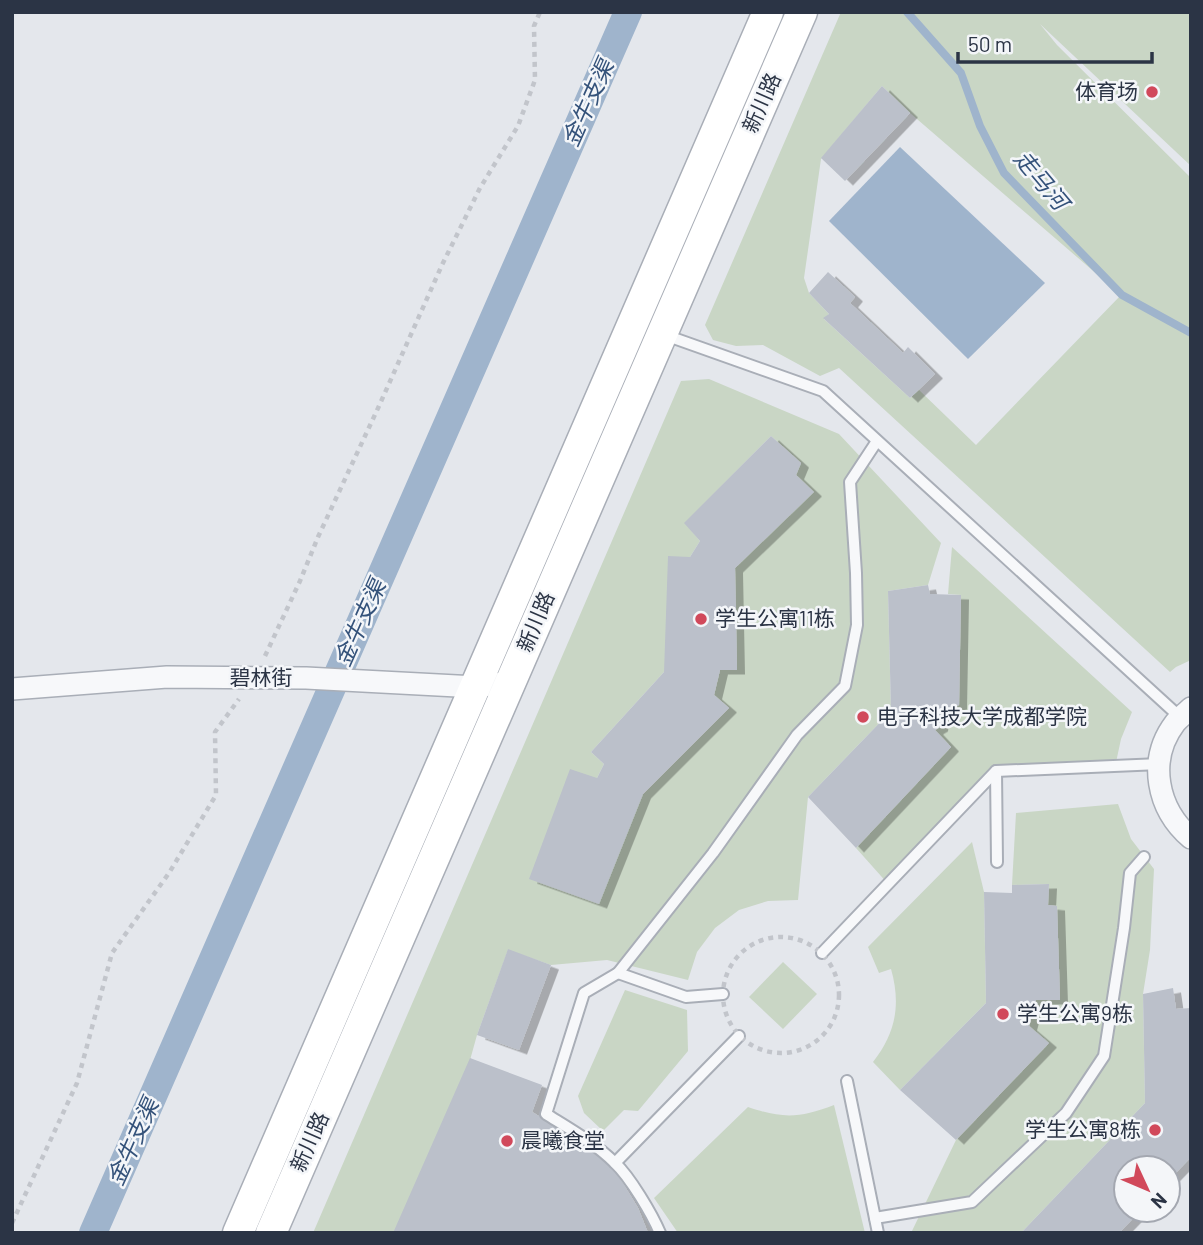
<svg xmlns="http://www.w3.org/2000/svg" width="1203" height="1245" font-family="Barlow,'Noto Sans SC',sans-serif">
<style>
.green{fill:#c9d6c5;fill-rule:evenodd}
.water{fill:#9fb4cc}
.lines{fill:none;stroke-linecap:round;stroke-linejoin:round}
.stream{stroke:#9fb4cc;stroke-width:8}
.canal{stroke:#9fb4cc;stroke-width:28}
.building{fill:#bbc0ca;filter:url(#shadow)}
.lane-casing{stroke:#a9aeb7;stroke-width:14}
.street-casing{stroke:#a9aeb7;stroke-width:24}
.secondary-casing{stroke:#a9aeb7;stroke-width:33}
.path{stroke:#c2c5cb;stroke-width:4.5;stroke-dasharray:5 5;stroke-linecap:butt}
.lane{stroke:#f7f8fa;stroke-width:10}
.street{stroke:#f7f8fa;stroke-width:21}
.secondary{stroke:#fff;stroke-width:30}
.poi-dot{fill:#d1495b;stroke:#f4f6f9;stroke-width:2.5}
.labels{text-anchor:middle;stroke-width:5;stroke-linejoin:round;paint-order:stroke}
.poi-label{font-size:21px;fill:#2b3445;stroke:#f4f6f9;text-anchor:start}
.street-label{font-size:21px;fill:#2b3445;stroke:#f4f6f9}
.water-label{font-size:23px;font-style:italic;fill:#34527a;stroke:#f4f6f9}
</style>
<defs>
<filter id="shadow"><feDropShadow dx="8" dy="4.5" stdDeviation="0" flood-color="#0004"/></filter>
</defs>
<rect width="100%" height="100%" fill="#e4e7ec"/>
<g class="green">
<path d="M841 12H1191V166L1040 24 1057 45 1191 178V660L1176 667 1170 672 839 368 820 376 763 345 736 346 713 340 705 325ZM882 86 910 113 1121 295 976 445 919 390 910 398 824 319 829 314 809 293 804 278 821 159Z"/>
<path d="M709 379 839 434 941 543 928 585 888 591 891 711 808 797 798 900 768 901 739 910 715 928 697 952 688 980 607 960 551 965 508 950 477 1035 462 1089 398 1233H313L681 381ZM771 436 801 463 796 475 813 492 735 568 737 669 720 670 714 695 729 708 643 794 597 778 604 764 591 752 664 672 690 557 700 541 685 523Z"/>
<polygon points="952,547 1132,712 1121,739 1115,767 996,771 889,885 856,848 951,747 935,730 940,727 942,711 959,705 961,595 948,594"/>
<polygon points="1118,804 1131,839 1154,869 1150,950 1143,994 1145,1103 1021,1233 911,1233 956,1140 1048,1044 1029,1026 1036,1000 1060,1000 1057,906 1048,905 1049,884 1012,885 1016,813"/>
<path d="M972 842 984 892 986 1003 900 1090 873 1062C896 1033 901 1004 891 969L879 973 868 947Z"/>
<polygon points="783,962 817,994 783,1029 749,997"/>
<polygon points="625,990 687,1010 688,1051 638,1111 624,1110 603,1131 584,1113 578,1096"/>
<path d="M834 1105 865 1233H678L654 1198 748 1107C783 1119 800 1118 834 1105Z"/>
</g>
<polygon class="water" points="900,147 1045,283 968,359 829,221"/>
<g class="lines">
<polyline class="stream" points="907,12 961,73 980,126 1004,173 1122,295 1191,333"/>
<polyline class="canal" points="93,1233 628,12"/>
</g>
<g class="building">
<polygon points="882,86 910,113 845,181 821,158"/>
<polygon points="828,272 855,297 850,303 903,353 908,347 935,374 910,398 823,318 829,314 809,293"/>
<polygon points="771,436 801,463 796,475 814,492 735,568 737,670 720,670 714,695 729,708 643,794 599,904 529,879 570,769 597,778 604,764 591,752 664,672 668,556 690,557 700,541 684,523"/>
<polygon points="928,585 930,594 961,595 959,705 942,711 940,727 935,730 951,747 856,848 808,797 891,711 888,591"/>
<polygon points="1049,884 1048,905 1057,906 1060,1000 1036,1000 1029,1026 1049,1043 956,1140 900,1090 986,1003 984,892 1012,893 1012,885"/>
<polygon points="508,949 551,965 519,1050 477,1035"/>
<polygon points="1173,988 1176,1009 1191,1008 1191,1157 1168,1181 1168,1168 1126,1168 1126,1210 1141,1210 1119,1233 1021,1233 1145,1103 1143,994"/>
<polygon points="470,1058 542,1085 532,1112 593,1149 618,1175 638,1208 648,1233 393,1233"/>
</g>
<g class="lines">
<defs>
<g id="lane">
<polyline points="665,335 823,391 1181,718"/>
<polyline points="996,771 997,862"/>
<polyline points="822,953 996,771 1160,764"/>
<path d="M618 973 584 993 546 1114C570 1129 595 1143 615 1163 630 1177 652 1214 660 1233"/>
<polyline points="723,994 686,997 618,973 713,853 797,735 845,686 857,625 856,573 850,482 877,441"/>
<polyline points="847,1081 878,1233"/>
<polyline points="615,1163 739,1036"/>
<polyline points="875,1218 972,1202 1066,1113 1104,1056 1124,928 1130,873 1144,857"/>
</g>
<g id="street">
<polyline points="12,689 167,677 306,678 476,687 510,682"/>
<path d="M1191 708C1186 713 1179 718 1175 723 1147 760 1157 809 1191 838"/>
</g>
<g id="secondary">
<polyline points="238,1233 768,12"/>
<polyline points="271,1233 802,12"/>
</g>
</defs>
<use href="#lane" class="lane-casing"/>
<use href="#street" class="street-casing"/>
<use href="#secondary" class="secondary-casing"/>
<g class="path">
<polyline points="265,656 300,581 318,537 379,406 442,265 480,188 518,126 535,80 534,26 540,12"/>
<circle cx="781" cy="995" r="58"/>
<polyline points="12,1223 77,1083 112,953 169,873 216,795 215,732 239,699"/>
</g>
<use href="#lane" class="lane"/>
<use href="#street" class="street"/>
<use href="#secondary" class="secondary"/>
</g>
<g class="poi-dot">
<circle cx="1152" cy="92" r="7"/>
<circle cx="701" cy="619" r="7"/>
<circle cx="863" cy="717" r="7"/>
<circle cx="1003" cy="1014" r="7"/>
<circle cx="1155" cy="1130" r="7"/>
<circle cx="507" cy="1141" r="7"/>
</g>
<g class="labels">
<g class="poi-label">
<text x="1138" y="99" text-anchor="end">体育场</text>
<text x="715" y="626">学生公寓11栋</text>
<text x="877" y="724">电子科技大学成都学院</text>
<text x="1017" y="1021">学生公寓9栋</text>
<text x="1141" y="1137" text-anchor="end">学生公寓8栋</text>
<text x="521" y="1148">晨曦食堂</text>
</g>
<g class="street-label">
<text transform="translate(762 103) rotate(-66)" y="7">新川路</text>
<text transform="translate(536 622) rotate(-67)" y="7">新川路</text>
<text x="261" y="685">碧林街</text>
<text transform="translate(310 1142) rotate(-66)" y="7">新川路</text>
</g>
<g class="water-label">
<text transform="translate(588 103) rotate(-66)" y="8">金牛支渠</text>
<text transform="translate(1041 180) rotate(50)" y="8">走马河</text>
<text transform="translate(360 623) rotate(-66)" y="8">金牛支渠</text>
<text transform="translate(133 1142) rotate(-66)" y="8">金牛支渠</text>
</g>
</g>
<rect width="1203" height="1245" fill="none" stroke="#2b3445" stroke-width="28"/>
<g transform="translate(1147 1189) rotate(134)"><circle r="33" fill="#f4f6f9" stroke="#a4a8b1" stroke-width="2"/>
<path d="M0-5L12 26L0 18L-12 26Z" fill="#d1495b"/>
<text y="-10" font-size="19" font-weight="bold" text-anchor="middle" fill="#2b3445">N</text>
</g>
<path d="M958 52v10h194v-10" fill="none" stroke="#2b3445" stroke-width="3.5"/>
<text x="968" y="52" font-size="21" fill="#2b3445" stroke="#f4f6f9" stroke-width="5" paint-order="stroke">50 m</text>
</svg>
